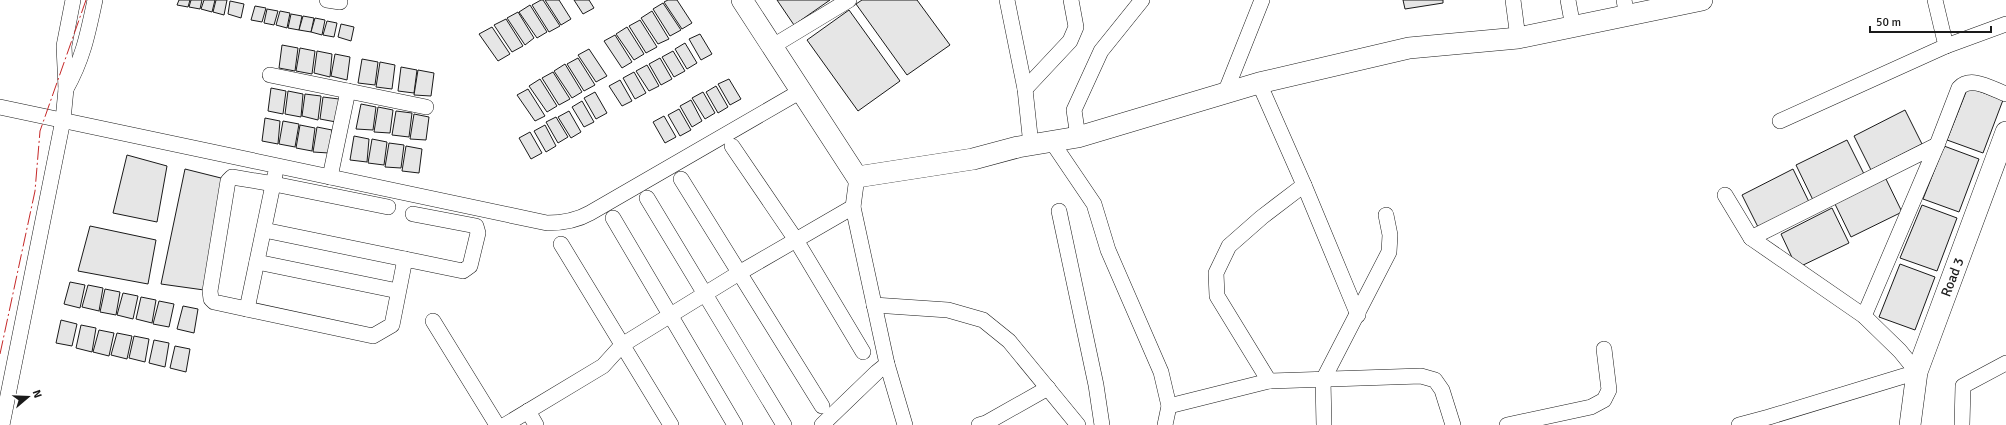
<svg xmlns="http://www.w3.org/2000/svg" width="2006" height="425" font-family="Signika,sans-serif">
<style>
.building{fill:#e6e6e6;stroke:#1a1a1a}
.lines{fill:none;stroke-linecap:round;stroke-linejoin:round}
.street-casing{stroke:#1a1a1a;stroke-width:16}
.secondary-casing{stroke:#1a1a1a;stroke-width:22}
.street{stroke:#fff;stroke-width:15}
.secondary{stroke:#fff;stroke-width:21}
.power{stroke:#c62828;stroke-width:1;stroke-dasharray:14 3 2 3;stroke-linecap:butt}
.labels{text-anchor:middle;stroke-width:3;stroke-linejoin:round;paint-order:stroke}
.street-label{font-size:14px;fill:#1a1a1a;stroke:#fff}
</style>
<rect width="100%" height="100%" fill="#fff"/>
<g class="building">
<polygon points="179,0 190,0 188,7 177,5"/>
<polygon points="191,0 202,0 200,9 189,7"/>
<polygon points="204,0 215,0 212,12 201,9"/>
<polygon points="216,0 227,0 224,15 213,12"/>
<polygon points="541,0 543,0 560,26 549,32 532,5"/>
<polygon points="545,0 559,0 571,19 561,25"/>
<polygon points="574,0 589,0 594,8 583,14"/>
<polygon points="668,0 677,0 692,23 682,29 664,2"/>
<polygon points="777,0 830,0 794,25"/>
<polygon points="862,0 917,0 950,45 907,75 856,4"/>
<polygon points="1403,0 1443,0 1443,3 1405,9"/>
<polygon points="230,1 244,4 241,18 228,14"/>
<polygon points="663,3 681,30 670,36 653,9"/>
<polygon points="530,5 547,32 537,38 519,12"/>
<polygon points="255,6 266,8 262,22 251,20"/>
<polygon points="267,9 278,11 274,25 264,23"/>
<polygon points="849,10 900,81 858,111 807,40"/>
<polygon points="280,11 290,13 287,28 276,25"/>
<polygon points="652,11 669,39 658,44 641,18"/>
<polygon points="518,12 534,38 525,45 507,18"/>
<polygon points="291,14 302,16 299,30 288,28"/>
<polygon points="303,16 314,18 311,32 299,30"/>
<polygon points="315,18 325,20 322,35 311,32"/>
<polygon points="506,19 523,46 512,52 494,25"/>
<polygon points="640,20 657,47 646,53 629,26"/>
<polygon points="327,21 337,23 334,37 323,35"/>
<polygon points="341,24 354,27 351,41 338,37"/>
<polygon points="492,27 510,54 498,61 479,34"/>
<polygon points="627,27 644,54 634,60 616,34"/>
<polygon points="700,34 712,54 701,60 689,39"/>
<polygon points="615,35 632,62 622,68 604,41"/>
<polygon points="685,43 697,63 687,69 675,49"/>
<polygon points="282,45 298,48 295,71 279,68"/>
<polygon points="300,48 315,51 312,74 296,71"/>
<polygon points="589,49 607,76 596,82 578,55"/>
<polygon points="317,51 332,54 330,77 314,73"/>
<polygon points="673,51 685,71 674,77 662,57"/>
<polygon points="335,54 350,57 347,80 331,76"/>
<polygon points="578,58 595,85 584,91 567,64"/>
<polygon points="660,58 672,79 661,85 649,64"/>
<polygon points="362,59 378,62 375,85 358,83"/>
<polygon points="380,62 395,65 392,89 376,87"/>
<polygon points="565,64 582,92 572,98 554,71"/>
<polygon points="647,65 659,86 649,91 636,71"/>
<polygon points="401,67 417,70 414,93 398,91"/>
<polygon points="418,70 434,73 431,96 414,95"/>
<polygon points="553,72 570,99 559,105 542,78"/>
<polygon points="634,72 646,93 635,99 623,78"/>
<polygon points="540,79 557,106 547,112 529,86"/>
<polygon points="729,79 741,99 730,105 718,84"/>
<polygon points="620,80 632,101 622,106 609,86"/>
<polygon points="716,86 728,107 718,113 706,92"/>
<polygon points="1968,87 2003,100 1983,153 1947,140"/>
<polygon points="271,88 286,91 283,114 268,111"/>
<polygon points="528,89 545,116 535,121 517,95"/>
<polygon points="288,91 303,94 301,117 285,114"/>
<polygon points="595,92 607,113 596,119 584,98"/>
<polygon points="703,92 715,113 705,119 692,98"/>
<polygon points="305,94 321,96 318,120 302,116"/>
<polygon points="323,97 339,99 336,122 320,119"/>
<polygon points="691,100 702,121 692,127 680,106"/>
<polygon points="582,101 594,122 584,127 572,107"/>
<polygon points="361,104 376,107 373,130 356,129"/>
<polygon points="378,107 393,110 390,133 374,132"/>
<polygon points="679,109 691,130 680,136 668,115"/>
<polygon points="1905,110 1922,144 1871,170 1854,136"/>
<polygon points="396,111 412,113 409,137 392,135"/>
<polygon points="569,111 581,132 571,138 558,117"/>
<polygon points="414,114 429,117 426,140 410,139"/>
<polygon points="664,116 676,137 665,143 653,122"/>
<polygon points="556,117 568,137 558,143 546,122"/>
<polygon points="265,118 280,121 278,144 262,141"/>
<polygon points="283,121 299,124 295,147 279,144"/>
<polygon points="300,125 315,128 312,151 296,148"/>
<polygon points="545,125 556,146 546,152 534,131"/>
<polygon points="317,127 332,130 329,153 313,152"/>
<polygon points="530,132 542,153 531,159 519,138"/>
<polygon points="354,136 369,139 367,162 350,160"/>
<polygon points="372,139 387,142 384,165 368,163"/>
<polygon points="1847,140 1864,174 1813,200 1796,165"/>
<polygon points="389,143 404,145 401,168 385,167"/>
<polygon points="406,146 422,149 419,173 402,171"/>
<polygon points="1944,146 1979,159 1959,212 1923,199"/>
<polygon points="127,155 167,166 157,222 113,213"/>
<polygon points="185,169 225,179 204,290 161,284"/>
<polygon points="1793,169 1810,204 1759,229 1742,195"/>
<polygon points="1885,177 1902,212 1851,237 1834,202"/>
<polygon points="1922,205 1957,218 1937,271 1900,258"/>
<polygon points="1832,208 1849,243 1797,268 1781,234"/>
<polygon points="90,226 156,240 148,284 78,271"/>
<polygon points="1900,264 1935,277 1915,330 1879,317"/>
<polygon points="70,282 85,285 80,308 64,304"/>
<polygon points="88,285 103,288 99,311 82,307"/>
<polygon points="105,289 120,292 116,315 100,312"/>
<polygon points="123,293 138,296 133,319 117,315"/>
<polygon points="141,297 156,300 152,323 136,319"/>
<polygon points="159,301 174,304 169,327 153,324"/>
<polygon points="183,306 198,309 194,333 177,329"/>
<polygon points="61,320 77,324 72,346 56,343"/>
<polygon points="81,325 96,328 92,352 76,348"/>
<polygon points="99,330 114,333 109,356 93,352"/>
<polygon points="117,333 132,336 127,359 111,355"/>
<polygon points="134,336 149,339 145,362 129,358"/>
<polygon points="154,340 169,343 165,367 149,363"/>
<polygon points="175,346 190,349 186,372 170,368"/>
</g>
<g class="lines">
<defs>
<g id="street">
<polyline points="327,0 340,2"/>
<polyline points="1007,0 1025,89 1031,145"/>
<polyline points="1513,0 1518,38"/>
<polyline points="1568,0 1573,27"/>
<polyline points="1624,0 1627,16"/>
<polyline points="773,46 849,0"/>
<polyline points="1946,46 2006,24"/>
<polyline points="270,75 426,107"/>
<polyline points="1259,83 1304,185 1358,315"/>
<path d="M66 89C83 59 88 33 95 0"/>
<polyline points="1025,89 1070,41 1076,27 1071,0"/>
<polyline points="1225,93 1262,0"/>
<path d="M0 107 547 223C563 223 576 221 590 213L801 91"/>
<polyline points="1780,121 1946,46 1935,0"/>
<polyline points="1078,137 1074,110 1101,51 1142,0"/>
<polyline points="1052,142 1094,204 1108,250 1161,372 1169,406 1165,425"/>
<path d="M1937 145 1959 88C1971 75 1992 89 2006 94"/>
<polyline points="732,146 796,240 863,352"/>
<polyline points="330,177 348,91"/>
<polyline points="857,177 853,207 887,364 905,425"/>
<polyline points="681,179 822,406"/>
<polyline points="1725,195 1751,238 1864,316 1900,351 1917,372 1769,417 1739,425"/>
<polyline points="647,198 784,425"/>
<polyline points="388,207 274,184 232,177 228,181 210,291 211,299 214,302 373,336 392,325 405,259"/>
<polyline points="1059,211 1096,385 1102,425"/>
<polyline points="613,218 735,425"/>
<polyline points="264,230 463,271 470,266 478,233 476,226 413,214"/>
<polyline points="1751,238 1937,145 1864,316"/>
<polyline points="561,244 671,425"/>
<polyline points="257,262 398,291"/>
<polyline points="874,305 948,310 983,320 1009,341 1078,425"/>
<polyline points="247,309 275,175"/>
<polyline points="433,321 497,425"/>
<polyline points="1269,381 1217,296 1216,273 1229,246 1262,217 1304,185"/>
<polyline points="1169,406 1269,381 1421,376 1435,380 1442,390 1453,425"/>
<polyline points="528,411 536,425"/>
<polyline points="2,425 63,120 66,89 64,46 73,0"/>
<polyline points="505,425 603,366 622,345 739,273 853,207"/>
<polyline points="822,425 877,372 887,364"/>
<polyline points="979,425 986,423 1048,388"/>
<polyline points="1324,425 1323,380 1389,252 1390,235 1386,215"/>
<polyline points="1507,425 1591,407 1604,400 1609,390 1604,349"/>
<polyline points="1962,425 1963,386 2006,363"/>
</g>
<g id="secondary">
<polyline points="742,0 857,177 973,159 1018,147 1078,137 1259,83 1409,48 1518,38 1702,0"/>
<polyline points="1910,425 1917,372 2006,132"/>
</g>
</defs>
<use href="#street" class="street-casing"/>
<use href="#secondary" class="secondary-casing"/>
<use href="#street" class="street"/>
<use href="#secondary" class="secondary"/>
<polyline class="power" points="0,354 35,191 40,131 86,0"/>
</g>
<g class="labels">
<g class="street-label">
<text transform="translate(1952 277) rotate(-69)" y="5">Road 3</text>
</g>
</g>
<g transform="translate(28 397) rotate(71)" stroke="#ffffff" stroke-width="3" paint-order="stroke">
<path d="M0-3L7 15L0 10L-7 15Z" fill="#1a1a1a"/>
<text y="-6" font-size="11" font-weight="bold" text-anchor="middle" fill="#1a1a1a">N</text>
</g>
<path d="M1870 26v6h121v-6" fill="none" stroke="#1a1a1a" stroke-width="2"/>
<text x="1876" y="26" font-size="12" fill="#1a1a1a" stroke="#ffffff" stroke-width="3" paint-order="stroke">50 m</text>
</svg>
